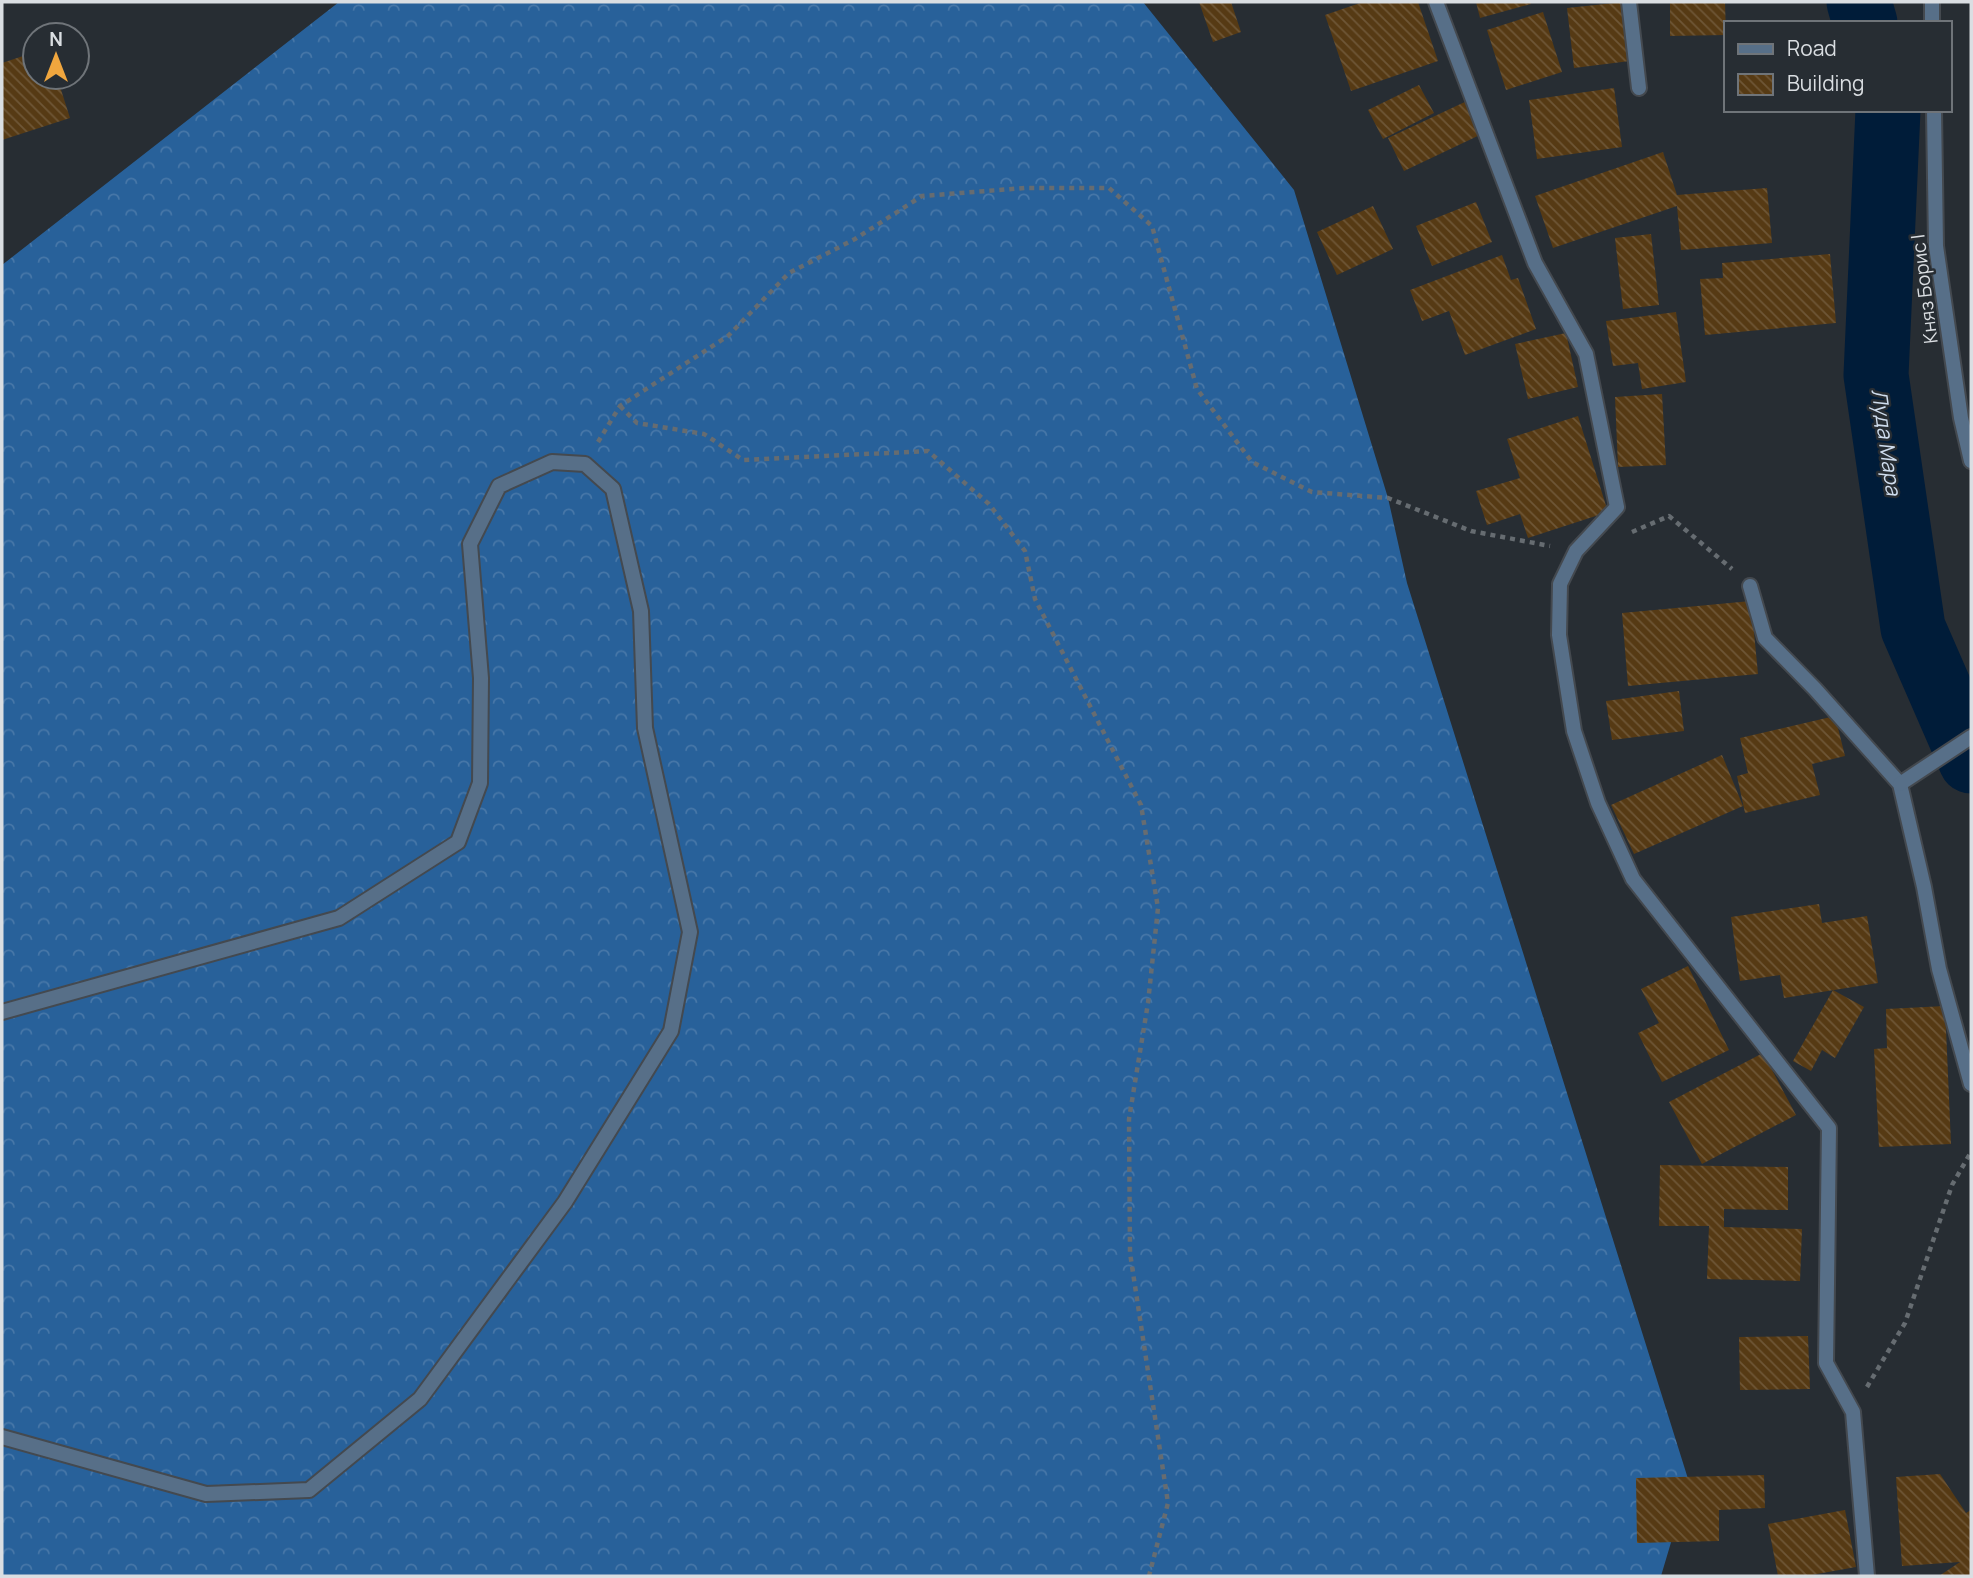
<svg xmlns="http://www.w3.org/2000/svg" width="1973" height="1578" font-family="Manrope,sans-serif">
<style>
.forest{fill:url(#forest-crowns)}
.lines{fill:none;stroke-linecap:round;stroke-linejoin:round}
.river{stroke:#001c39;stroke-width:65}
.building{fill:url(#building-back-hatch)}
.street-casing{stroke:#44494f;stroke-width:18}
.path{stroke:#666c71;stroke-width:4.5;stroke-dasharray:5 5;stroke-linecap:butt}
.street{stroke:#576f88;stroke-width:14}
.labels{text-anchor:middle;stroke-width:5;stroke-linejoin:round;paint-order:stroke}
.street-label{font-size:19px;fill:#dadee2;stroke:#272d33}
.water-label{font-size:21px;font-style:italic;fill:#cfddee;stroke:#272d33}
</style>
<defs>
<pattern id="forest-crowns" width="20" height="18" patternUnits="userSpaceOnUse" patternTransform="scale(1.75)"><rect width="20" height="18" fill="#28619a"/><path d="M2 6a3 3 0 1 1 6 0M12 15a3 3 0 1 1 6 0" fill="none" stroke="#4777a8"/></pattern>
<pattern id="building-back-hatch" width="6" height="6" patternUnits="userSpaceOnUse" patternTransform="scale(1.75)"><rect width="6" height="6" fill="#563a14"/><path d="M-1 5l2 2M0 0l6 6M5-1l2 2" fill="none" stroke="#6e5636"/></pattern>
</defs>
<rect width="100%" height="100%" fill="#272d33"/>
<polygon class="forest" points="339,2 1143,2 1294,190 1388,498 1407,583 1689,1482 1661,1576 2,1576 2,265"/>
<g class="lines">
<g class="river">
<polyline points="1859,2 1865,23"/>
<polyline points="1888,110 1876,375 1913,628 1971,761"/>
</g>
</g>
<g class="building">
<polygon points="1199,2 1231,2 1241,32 1213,42"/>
<polygon points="1363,2 1418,2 1438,61 1351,91 1325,15"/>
<polygon points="1476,2 1530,2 1531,4 1480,18"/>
<polygon points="1624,2 1630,61 1574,68 1567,8"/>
<polygon points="1670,2 1725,2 1726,35 1670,36"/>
<polygon points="1543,12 1562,72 1506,90 1487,30"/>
<polygon points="35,52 35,77 57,77 70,118 2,140 2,63"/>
<polygon points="1419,85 1434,113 1383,139 1368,110"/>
<polygon points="1614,88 1622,147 1537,159 1529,100"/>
<polygon points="1469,100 1484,133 1404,171 1388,138"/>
<polygon points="1663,152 1677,195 1767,188 1772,243 1681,250 1677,206 1553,248 1535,196"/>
<polygon points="1476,202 1492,242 1432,266 1416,226"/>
<polygon points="1373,206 1393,249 1337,275 1317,232"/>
<polygon points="1651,234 1659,305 1623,309 1615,238"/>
<polygon points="1830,254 1836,323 1705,335 1700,279 1723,278 1722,263"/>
<polygon points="1502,255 1511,280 1518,278 1536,329 1465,355 1449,311 1422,321 1410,290"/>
<polygon points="1676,312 1686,382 1642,389 1638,363 1613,366 1606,321"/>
<polygon points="1566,333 1578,387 1528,399 1515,344"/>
<polygon points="1662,394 1666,465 1618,467 1615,397"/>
<polygon points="1578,416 1608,512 1528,538 1520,514 1487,525 1476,491 1520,478 1507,439"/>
<polygon points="1751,601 1758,674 1628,686 1622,613"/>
<polygon points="1679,691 1684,731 1612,740 1606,701"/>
<polygon points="1835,716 1845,756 1812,764 1820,795 1745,813 1737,776 1748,773 1740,738"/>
<polygon points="1722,755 1743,806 1634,854 1611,805"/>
<polygon points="1819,904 1822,923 1867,916 1878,983 1784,998 1780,975 1740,981 1731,917"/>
<polygon points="1688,966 1729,1050 1662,1082 1638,1033 1659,1023 1641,989"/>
<polygon points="1833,990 1864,1007 1835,1058 1822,1050 1811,1071 1793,1061"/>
<polygon points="1945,1006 1951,1144 1879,1147 1874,1049 1887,1048 1886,1009"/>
<polygon points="1763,1053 1796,1115 1702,1164 1669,1102"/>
<polygon points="1660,1165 1788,1167 1788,1210 1724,1209 1724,1227 1802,1229 1800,1281 1707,1279 1709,1226 1659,1226"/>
<polygon points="1808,1336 1810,1389 1740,1390 1739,1337"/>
<polygon points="1940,1474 1966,1513 1971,1510 1971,1576 1939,1576 1960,1562 1902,1566 1896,1477"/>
<polygon points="1764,1475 1765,1508 1719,1510 1719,1541 1637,1543 1636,1478"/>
<polygon points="1845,1510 1856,1567 1806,1576 1778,1576 1768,1524"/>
</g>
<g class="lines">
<defs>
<g id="street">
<polyline points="1436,2 1535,263 1586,354 1617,507 1576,551 1560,584 1559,635 1574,731 1598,803 1633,879 1829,1128 1826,1363 1853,1412 1867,1576"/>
<polyline points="1629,2 1639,88"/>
<polyline points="1932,2 1932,23"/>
<polyline points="1934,110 1936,246 1961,418 1971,461"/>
<polyline points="1750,586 1765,638 1815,689 1900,784 1924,887 1939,969 1971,1084"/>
<polyline points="1900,784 1971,737"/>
<polyline points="2,1012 339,918 458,842 480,783 481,678 470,544 499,486 552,462 585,464 613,489 641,611 645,728 690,932 671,1031 565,1202 420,1399 309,1490 206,1494 2,1437"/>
</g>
</defs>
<use href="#street" class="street-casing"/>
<g class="path">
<polyline points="620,406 637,423 704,434 743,460 928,451 989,504 1025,551 1035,599 1141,805 1158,908 1148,1003 1129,1119 1130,1253 1168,1503 1149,1576"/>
<polyline points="598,442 620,406 728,336 789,273 855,239 922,196 1025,188 1109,188 1152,226 1197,389 1252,462 1312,492 1388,498 1471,531 1550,546"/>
<polyline points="1632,532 1669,516 1732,569"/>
<polyline points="1867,1387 1905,1323 1952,1185 1971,1152"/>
</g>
<use href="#street" class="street"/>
</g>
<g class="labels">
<g class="street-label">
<text transform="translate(1924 289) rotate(-97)" y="7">Княз Борис I</text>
</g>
<g class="water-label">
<text transform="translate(1886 442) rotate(82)" y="7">Луда Мара</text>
</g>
</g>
<rect width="1973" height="1578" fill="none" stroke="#dadee2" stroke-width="7"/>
<rect x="1724" y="21" width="228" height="91" fill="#272d33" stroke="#6f7479" stroke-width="2"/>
<rect x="1738" y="44" width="35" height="10" fill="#576f88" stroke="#6f7479" stroke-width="2"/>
<text x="1787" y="56" font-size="21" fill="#dadee2">Road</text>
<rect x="1738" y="74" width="35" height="21" fill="url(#building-back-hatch)" stroke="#6f7479" stroke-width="2"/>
<text x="1787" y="91" font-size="21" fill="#dadee2">Building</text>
<g transform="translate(56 56)"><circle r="33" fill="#272d33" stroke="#6f7479" stroke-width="2"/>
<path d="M0-5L12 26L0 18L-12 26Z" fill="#f0a63e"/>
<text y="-10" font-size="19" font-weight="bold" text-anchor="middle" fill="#dadee2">N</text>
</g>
</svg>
